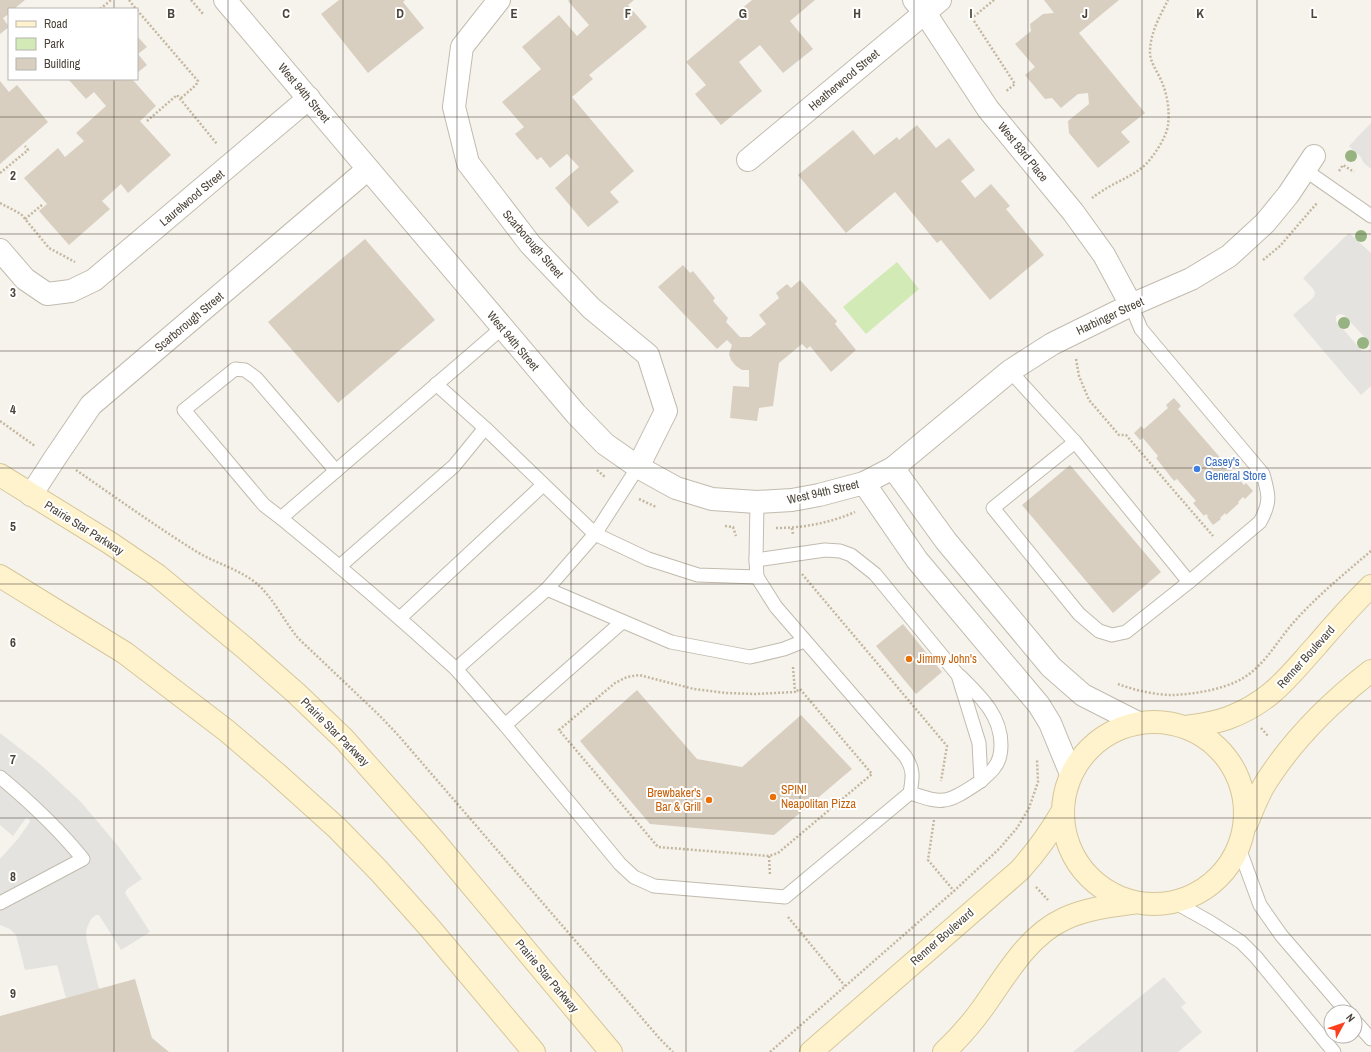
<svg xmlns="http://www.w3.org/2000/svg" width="1371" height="1052" font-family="'Archivo Narrow',sans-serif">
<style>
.green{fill:#d2eab5}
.parking{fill:#e5e3e0;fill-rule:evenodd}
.building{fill:#d8cfc1}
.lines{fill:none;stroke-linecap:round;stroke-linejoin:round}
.lane-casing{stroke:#c2bbae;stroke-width:15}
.street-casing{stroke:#c2bbae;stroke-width:24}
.secondary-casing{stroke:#d6c79b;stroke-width:24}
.path{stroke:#c4b79f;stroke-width:2.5;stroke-dasharray:2 2;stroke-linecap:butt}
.lane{stroke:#fff;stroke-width:13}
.street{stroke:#fff;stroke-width:22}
.secondary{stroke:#fff3cd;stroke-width:22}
.tree{fill:#97b381}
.grid{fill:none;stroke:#4b4439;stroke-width:1;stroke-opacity:0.55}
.shop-dot{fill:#3f7fe0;stroke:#fff;stroke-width:1.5}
.food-dot{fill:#e8710a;stroke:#fff;stroke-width:1.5}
.labels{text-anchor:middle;stroke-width:4;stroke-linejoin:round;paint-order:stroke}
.street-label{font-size:12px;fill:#4b4439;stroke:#fff}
.shop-label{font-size:12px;fill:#366cbe;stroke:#fff;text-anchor:start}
.food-label{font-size:12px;fill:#c56008;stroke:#fff;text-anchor:start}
.grid-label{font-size:13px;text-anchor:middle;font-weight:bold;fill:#4b4439;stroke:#fff;stroke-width:4;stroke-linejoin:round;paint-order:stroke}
</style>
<rect width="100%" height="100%" fill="#f6f3ec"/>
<polygon class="green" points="897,262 919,289 866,334 843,307"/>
<g class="parking">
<polygon points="1371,123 1371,169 1363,162 1361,157 1349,146"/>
<path d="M1349 233 1371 253V386L1361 395 1293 315 1313 298 1315 294 1314 290 1303 278ZM1340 314 1344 315 1369 342 1370 348 1368 351H1362L1361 350 1336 321V316Z"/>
<polygon points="0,733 41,765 81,802 118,846 142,879 127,889 125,893 150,932 121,950 99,915 96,915 91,919 87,928 86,934 87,941 99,989 66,998 57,965 25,970 16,935 10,929 0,925 0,859 17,840 30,822 29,819 26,818 13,836 0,825"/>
<polygon points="1164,977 1186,1003 1181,1007 1202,1032 1178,1052 1073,1052"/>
</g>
<g class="building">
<polygon points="0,0 25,0 14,9 9,9 9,14 3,18 9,27 0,34"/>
<polygon points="339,0 405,0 403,2 424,28 368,73 321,14"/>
<polygon points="569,0 634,0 628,5 647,27 589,75 593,79 572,97 634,171 610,192 619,202 588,227 555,188 579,167 567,154 550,168 541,157 537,160 515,134 524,127 502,102 541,69 522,47 559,15 577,36 589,25 568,1"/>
<polygon points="752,0 815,0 790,21 813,49 783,73 760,45 739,62 762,91 721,125 695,94 706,85 686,62 743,14 740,10"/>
<polygon points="1044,0 1119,0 1079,33 1145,113 1121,132 1130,142 1098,168 1069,133 1068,121 1089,104 1088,93 1078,94 1061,108 1052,98 1045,99 1025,75 1035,67 1015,44 1031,31 1030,24 1043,14 1054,13"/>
<polygon points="137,36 147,47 138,54 147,65 137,73"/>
<polygon points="68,79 132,79 156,106 140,121 171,155 128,193 121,184 102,201 110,209 69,245 39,211 47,204 24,178 58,148 65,157 84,141 76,133 106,106 94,92 86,99"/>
<polygon points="0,81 9,92 17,85 48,122 0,164"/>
<polygon points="917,125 936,148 949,138 975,170 961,181 975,198 991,184 1010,206 1006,209 1044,255 990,300 941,240 937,243 895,192 846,233 798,175 853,130 874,155 897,137 899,140"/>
<polygon points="365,239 435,320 338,403 268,322"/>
<polygon points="683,265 690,273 693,271 715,298 713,301 728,318 726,322 740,337 750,337 766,324 759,315 779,298 776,293 787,284 791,288 800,280 837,321 835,324 856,350 831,372 810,346 807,349 802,344 779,363 773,406 759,408 757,421 730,418 733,386 749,387 749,370 742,370 736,366 731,360 729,354 732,345 727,340 717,349 658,287"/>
<polygon points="1174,398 1181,406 1178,409 1244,485 1246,483 1253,491 1245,499 1243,497 1238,502 1239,503 1226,515 1225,513 1220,518 1221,519 1213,525 1207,517 1208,516 1206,514 1204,516 1193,503 1196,501 1177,479 1174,481 1156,458 1158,456 1143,438 1140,440 1134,433 1141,426 1144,429 1168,408 1166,405"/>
<polygon points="1070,465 1161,572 1113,613 1022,505"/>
<polygon points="903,624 942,672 916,694 876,646"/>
<polygon points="637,690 697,759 742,767 801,715 852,769 774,835 650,824 580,741"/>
<polygon points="135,979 152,1038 169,1052 0,1052 0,1016"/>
</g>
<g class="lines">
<defs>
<g id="lane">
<polyline points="1305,170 1371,216"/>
<polyline points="1010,371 1075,442 1189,582"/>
<polyline points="436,384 485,428 595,534 648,559 698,575 757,577"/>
<path d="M1075 442 993 508 1079 614 1099 631 1112 635 1126 632 1189 582 1260 522C1271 502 1269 495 1263 474L1141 329 1131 305"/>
<path d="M638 467 595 534 547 589 456 669 505 725 620 864 634 877 654 886 785 897 910 793C913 777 914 769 905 756L776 607 757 577 756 560 757 502"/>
<polyline points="281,518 264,505 184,410 235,369 245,370 256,378 336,471"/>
<path d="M756 560 825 550 840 551 851 555 875 574 958 675 979 743 981 781C971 787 956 799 944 800 933 802 921 796 910 793"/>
<polyline points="340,566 454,466 485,428"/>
<polyline points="547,589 671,642 750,657 784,649 804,641"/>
<polyline points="400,618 543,485"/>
<path d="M456 669C399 617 341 567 281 518L502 328"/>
<path d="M960 676C980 696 1001 715 1001 745 1001 752 999 762 994 768 990 773 985 777 981 781"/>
<polyline points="505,725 622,622"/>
<path d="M0 777C30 802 58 828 83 859L0 903"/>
<polyline points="1239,848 1260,905 1281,935 1347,1012"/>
<polyline points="1176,903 1210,922 1241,942 1256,957 1334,1052"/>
<polyline points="1355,1021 1371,1039"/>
</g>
<g id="street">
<polyline points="225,0 576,414 605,444 638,467 676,488 712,499 757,502 792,500 819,495 864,483 893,468 1010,371 1052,344 1131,305 1191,279 1229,256 1265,223 1288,195 1314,156"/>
<polyline points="499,0 462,47 454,107 468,163 530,244 591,308 648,355 666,411 638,467"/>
<polyline points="914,0 925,13 988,109 1073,212 1104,255 1131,305"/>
<polyline points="748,160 940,0"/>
<polyline points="0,250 25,279 47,294 71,291 94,280 309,98"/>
<polyline points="893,468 946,541 1051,667 1083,695 1138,723"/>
<polyline points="864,483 917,560 1039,705 1050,723 1071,774"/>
<polyline points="31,495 55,458 91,405 368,169"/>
</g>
<g id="secondary">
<polyline points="0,475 110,543 157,575 246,649 296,693 344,739 432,838 611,1052"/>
<polyline points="0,576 125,653 227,731 276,773 337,828 379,871 429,927 534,1052"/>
<circle cx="1154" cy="813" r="91"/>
<path d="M1186 727C1200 725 1215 723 1228 718 1271 702 1288 677 1317 645 1334 625 1352 605 1371 586"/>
<path d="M1247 823C1253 808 1259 792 1268 779 1296 736 1331 702 1371 671"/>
<path d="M811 1052 1020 870C1036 852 1050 833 1062 812"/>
<path d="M944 1052C958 1039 971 1024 982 1009 1005 977 1027 936 1064 919 1085 909 1109 906 1132 903"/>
</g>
</defs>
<use href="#lane" class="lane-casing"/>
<use href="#street" class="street-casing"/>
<use href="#secondary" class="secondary-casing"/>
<g class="path">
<polyline points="129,0 136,9"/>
<polyline points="191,0 204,15"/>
<polyline points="994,0 972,18 1015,84 1005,92"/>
<polyline points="100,9 111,0"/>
<polyline points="137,10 198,81 196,85 180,99"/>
<polyline points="147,121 177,95 217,144"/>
<polyline points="1339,171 1343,165 1354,172"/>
<polyline points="0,173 28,150 25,146"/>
<path d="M1092 198C1096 195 1102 191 1107 188 1120 180 1135 175 1146 164 1154 156 1167 136 1168 125 1170 110 1167 93 1161 80 1157 71 1150 62 1150 52 1150 33 1160 16 1168 0"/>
<polyline points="0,203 21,214 49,248 75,262"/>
<polyline points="25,219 42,205"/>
<polyline points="1263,260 1280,246 1317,203"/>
<polyline points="1076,359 1079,376 1089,400 1119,435 1126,435 1213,536"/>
<polyline points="0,421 35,446"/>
<path d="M76 470C115 497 154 525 194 550 214 563 237 568 256 583 272 596 284 621 298 638L380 716 398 735 660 1039 673 1052"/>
<polyline points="597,470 605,477"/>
<polyline points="639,499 656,507"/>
<polyline points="725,526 733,527 736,536"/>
<path d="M776 528C803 528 830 523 855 512"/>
<polyline points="792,528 793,535"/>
<polyline points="802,574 947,746 941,781"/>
<polyline points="793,667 795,692 755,694 727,693 694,689 639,675 627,677 615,683 559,730 658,847 769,856 778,853 872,774 800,689 795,692"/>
<path d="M1118 684C1134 690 1155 695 1172 695 1198 694 1235 688 1254 670 1269 657 1280 638 1293 623 1317 596 1344 574 1371 551"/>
<polyline points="1261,728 1268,736"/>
<polyline points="934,820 928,860 954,891"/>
<polyline points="769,856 770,876"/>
<polyline points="1036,887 1048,900"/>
<polyline points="788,917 845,986"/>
<polyline points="770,1052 954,891 999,849 1017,828 1029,808 1038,782 1037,759"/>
</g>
<use href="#lane" class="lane"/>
<use href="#street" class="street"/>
<use href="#secondary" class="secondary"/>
</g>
<g class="tree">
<circle cx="1351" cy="156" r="6"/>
<circle cx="1361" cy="236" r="6"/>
<circle cx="1344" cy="323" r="6"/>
<circle cx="1363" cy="343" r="6"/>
</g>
<path class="grid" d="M114 0V9M228 0V1052M343 0V1052M457 0V1052M571 0V1052M686 0V1052M800 0V1052M914 0V1052M1028 0V1052M1142 0V1052M1257 0V1052M114 79V1052M0 117H1371M0 234H1371M0 351H1371M0 468H1371M0 584H1371M0 701H1371M0 818H1371M0 935H1371"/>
<circle class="shop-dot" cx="1197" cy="469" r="4"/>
<g class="food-dot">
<circle cx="909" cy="659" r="4"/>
<circle cx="773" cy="797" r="4"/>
<circle cx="709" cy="800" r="4"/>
</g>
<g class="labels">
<g class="street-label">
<text transform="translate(844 80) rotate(-40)" y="4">Heatherwood Street</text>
<text transform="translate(304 93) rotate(50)" y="4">West 94th Street</text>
<text transform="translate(1023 152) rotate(51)" y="4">West 93rd Place</text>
<text transform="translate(192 198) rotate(-40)" y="4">Laurelwood Street</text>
<text transform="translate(533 244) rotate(49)" y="4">Scarborough Street</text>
<text transform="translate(1110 316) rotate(-25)" y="4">Harbinger Street</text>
<text transform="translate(189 322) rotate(-40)" y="4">Scarborough Street</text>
<text transform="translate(513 341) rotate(50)" y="4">West 94th Street</text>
<text transform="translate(823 492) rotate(-13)" y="4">West 94th Street</text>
<text transform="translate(84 528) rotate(32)" y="4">Prairie Star Parkway</text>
<text transform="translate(1306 657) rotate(-48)" y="4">Renner Boulevard</text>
<text transform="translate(335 732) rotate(45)" y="4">Prairie Star Parkway</text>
<text transform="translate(942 937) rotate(-41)" y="4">Renner Boulevard</text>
<text transform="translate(547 976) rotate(50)" y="4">Prairie Star Parkway</text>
</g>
<g class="shop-label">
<text x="1205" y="466">Casey's<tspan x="1205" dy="14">General Store</tspan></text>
</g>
<g class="food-label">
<text x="917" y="663">Jimmy John's</text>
<text x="781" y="794">SPIN!<tspan x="781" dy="14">Neapolitan Pizza</tspan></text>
<text x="701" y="797" text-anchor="end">Brewbaker's<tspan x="701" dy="14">Bar &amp; Grill</tspan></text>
</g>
</g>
<g class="grid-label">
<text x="171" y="18">B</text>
<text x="286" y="18">C</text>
<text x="400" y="18">D</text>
<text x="514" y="18">E</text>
<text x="628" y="18">F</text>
<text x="743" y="18">G</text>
<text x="857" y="18">H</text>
<text x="971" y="18">I</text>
<text x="1085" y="18">J</text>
<text x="1200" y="18">K</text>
<text x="1314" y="18">L</text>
<text x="13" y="180">2</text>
<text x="13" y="297">3</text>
<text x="13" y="414">4</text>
<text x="13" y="531">5</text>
<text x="13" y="647">6</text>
<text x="13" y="764">7</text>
<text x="13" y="881">8</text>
<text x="13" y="998">9</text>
</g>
<rect x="8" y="8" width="130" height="72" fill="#ffffff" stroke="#b7b4b0"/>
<rect x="16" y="21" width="20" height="6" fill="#fff3cd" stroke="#b7b4b0"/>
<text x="44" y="28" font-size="12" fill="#4b4439">Road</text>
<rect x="16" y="38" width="20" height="12" fill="#d2eab5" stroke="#b7b4b0"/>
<text x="44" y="48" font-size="12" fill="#4b4439">Park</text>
<rect x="16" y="58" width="20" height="12" fill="#d8cfc1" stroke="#b7b4b0"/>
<text x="44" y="68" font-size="12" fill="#4b4439">Building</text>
<g transform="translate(1343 1024) rotate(50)"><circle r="19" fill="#ffffff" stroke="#b7b4b0"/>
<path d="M0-3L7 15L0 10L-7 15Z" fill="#fc3f1d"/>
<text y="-6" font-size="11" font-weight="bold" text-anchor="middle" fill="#4b4439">N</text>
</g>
</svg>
